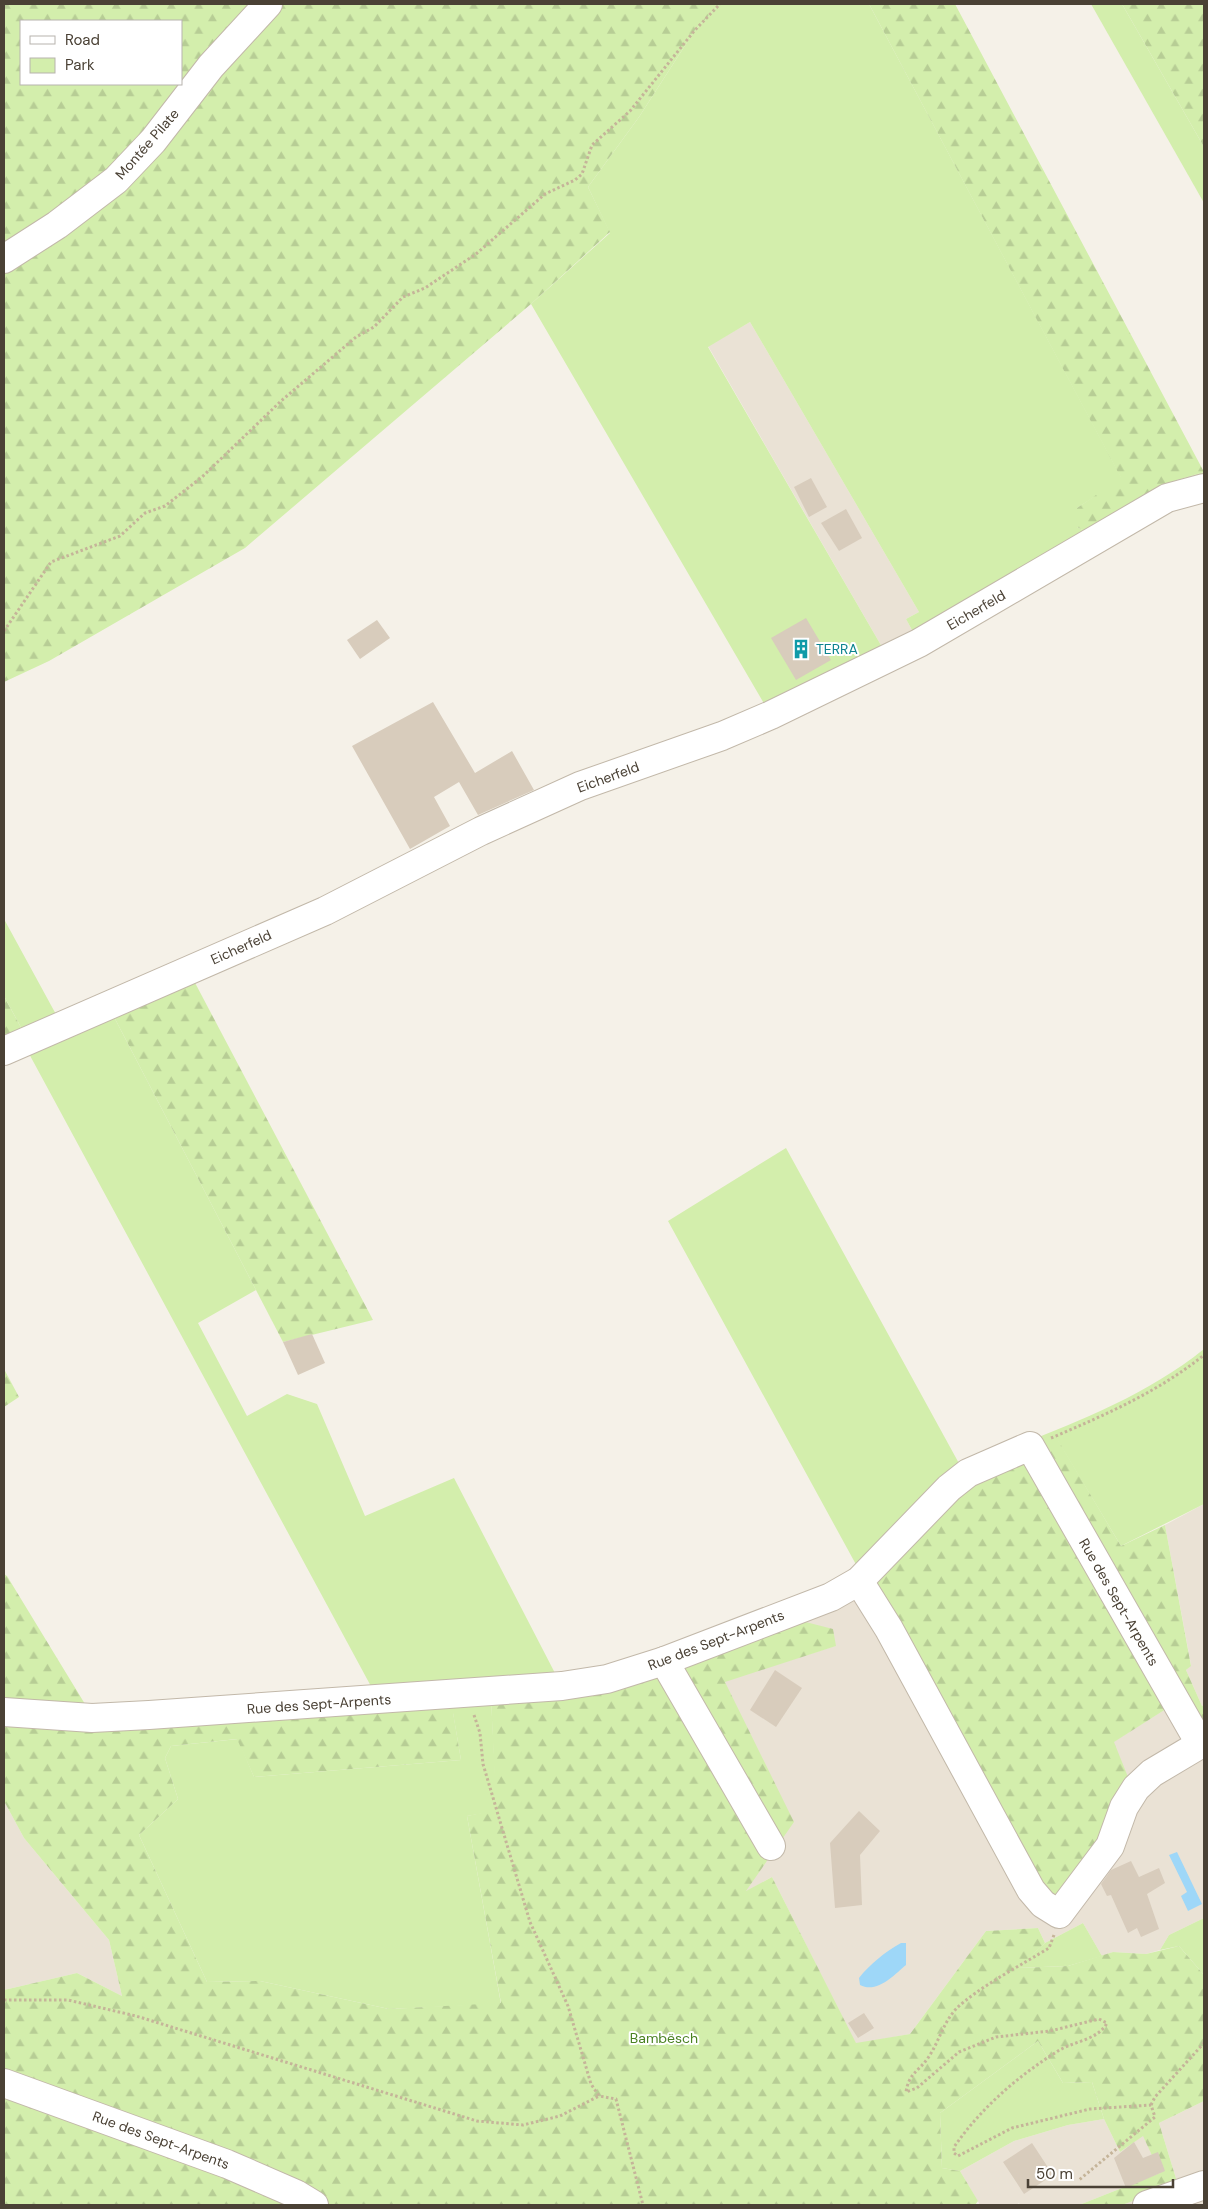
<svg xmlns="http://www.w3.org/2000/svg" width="1208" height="2209" font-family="'DM Sans',sans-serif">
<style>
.residential{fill:#eae2d5}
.green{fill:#d3eeac;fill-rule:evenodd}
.forest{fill:url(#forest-firs);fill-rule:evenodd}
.water{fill:#9ed7f8}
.building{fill:#d8ccbc}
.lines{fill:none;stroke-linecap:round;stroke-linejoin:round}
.minor-casing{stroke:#c2b8a9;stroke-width:30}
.path{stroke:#c5b499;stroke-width:3;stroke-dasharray:2.5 2.5;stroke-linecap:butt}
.minor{stroke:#fff;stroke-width:28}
.labels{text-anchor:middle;stroke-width:4;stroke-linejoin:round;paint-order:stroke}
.street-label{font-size:14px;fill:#4a4135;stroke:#fff}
.culture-label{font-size:14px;fill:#0d838f;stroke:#fff;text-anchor:start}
.park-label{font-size:14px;fill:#4a8222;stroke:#fff}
</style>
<defs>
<pattern id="forest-firs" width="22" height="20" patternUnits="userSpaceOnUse" patternTransform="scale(1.25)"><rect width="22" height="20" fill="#d3eeac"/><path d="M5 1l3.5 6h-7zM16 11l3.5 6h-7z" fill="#b7cd95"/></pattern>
</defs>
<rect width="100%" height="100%" fill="#f5f1e8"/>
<g class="residential">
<polygon points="750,322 919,612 906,619 919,643 889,659 708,346"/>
<polygon points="1204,1504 1204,1705 1202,1706 1186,1670 1191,1665 1165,1525"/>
<polygon points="863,1587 1113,1742 1177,1702 1204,1742 1204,1918 1169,1935 1160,1950 1146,1954 1113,1952 1102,1956 1083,1923 1045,1943 1038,1928 986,1931 910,2034 856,2044 772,1877 745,1892 725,1681 835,1646 790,1618"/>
<polygon points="4,1801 24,1838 109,1940 122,1996 77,1973 4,1990"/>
<polygon points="1204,2101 1204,2205 1122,2205 1178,2185 1159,2123"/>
<polygon points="1104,2119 1120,2152 1143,2135 1160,2173 1079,2205 1020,2205 1019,2203 1016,2205 980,2205 960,2171 1014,2141 1068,2125"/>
</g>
<g class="green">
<path d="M720 4H869L1122 479 1077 508V527L1090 534 1177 480 1204 472V498L1171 508 1144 522 913 657 776 724 725 745 575 799 319 923 113 1015 256 1290 198 1323 247 1416 287 1394 317 1404 365 1516 454 1478 557 1677 604 1671 660 1654 828 1589 859 1570 668 1221 786 1148 961 1467C1044 1434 1133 1406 1204 1349V1504L1121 1546 1058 1441 1030 1446 968 1473 949 1488 859 1581 863 1588 667 1666 609 1685 563 1693 491 1698 497 1811 467 1816 501 2004 389 2009 260 1981 207 1982 139 1835 178 1799 165 1758 171 1746 238 1739 254 1777 461 1760 453 1713 436 1702 152 1723 92 1718 88 1709 147 1708 373 1690 27 1050 4 1060V1042L24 1033 4 996V919L58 1018 325 903 329 909 481 831 580 786 577 778 766 707 531 304 610 233 588 187 639 117 695 30ZM750 322 919 612 906 619 919 643 889 659 708 347Z"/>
<polygon points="1091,4 1122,4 1204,147 1204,203"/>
<polygon points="1204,1918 1204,1975 1179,1946 1160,1950 1169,1935"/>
<polygon points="1083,1923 1102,1956 1068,1966 1017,1968 1045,1943"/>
<polygon points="1038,2041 1063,2083 1092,2082 1104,2119 1068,2125 1014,2141 960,2171 942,2168 940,2113"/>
</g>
<g class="forest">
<path d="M4 4H720L695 30 639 117 588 187 610 232 531 304 245 548 49 661 4 682ZM21 21H181V84H21Z"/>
<polygon points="869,4 955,4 1204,472 1177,480 1090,534 1077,527 1077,508 1121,478"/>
<polygon points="1122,4 1204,4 1204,147"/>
<polygon points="193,979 373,1320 283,1342 113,1015"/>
<polygon points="4,996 24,1033 4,1042"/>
<polygon points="4,1369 19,1397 4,1407"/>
<polygon points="1058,1440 1121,1546 1165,1525 1191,1666 1186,1670 1202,1706 1204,1705 1204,1742 1177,1702 1114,1742 1130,1782 1101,1843 1063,1895 1043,1904 859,1581 949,1488 1030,1446"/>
<polygon points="4,1574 7,1576 88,1709 436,1702 453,1712 461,1760 254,1777 237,1739 171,1746 165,1758 178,1799 139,1835 207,1982 260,1981 389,2009 501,2003 467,1816 496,1810 491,1698 790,1618 833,1629 836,1646 725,1682 794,1822 746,1891 772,1877 856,2043 910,2034 986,1931 1038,1928 1045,1943 1018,1968 1068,1966 1113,1952 1146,1954 1179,1946 1204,1975 1204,2101 1159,2123 1178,2185 1122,2205 1079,2205 1160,2173 1143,2136 1120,2152 1104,2119 1092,2082 1063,2083 1038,2041 940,2113 942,2168 960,2171 978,2201 975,2205 4,2205 4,1990 77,1973 122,1996 109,1940 24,1838 4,1801"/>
</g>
<g class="water">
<polygon points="1177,1852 1202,1904 1188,1911 1181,1896 1187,1892 1169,1855"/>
<path d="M901 1943H906V1965C894 1975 877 1994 860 1985L859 1978C870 1964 885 1952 901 1943Z"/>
</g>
<g class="building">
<polygon points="811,478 827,507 809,517 794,487"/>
<polygon points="846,509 862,538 839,551 821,523"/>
<polygon points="806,618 831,660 796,680 771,638"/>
<polygon points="377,620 390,638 360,659 347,640"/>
<polygon points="433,702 475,773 512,751 534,790 478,815 459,782 434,797 450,826 410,849 352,746"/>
<polygon points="312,1334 325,1363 298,1375 283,1342"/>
<polygon points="775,1670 802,1688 776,1727 750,1710"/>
<polygon points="859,1811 880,1831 860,1855 862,1905 835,1908 830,1843"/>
<polygon points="1131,1861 1139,1877 1159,1868 1165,1883 1147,1894 1159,1929 1141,1937 1137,1928 1128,1933 1111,1895 1107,1896 1101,1884 1111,1870"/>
<polygon points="864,2013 874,2028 858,2038 848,2023"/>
<polygon points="1134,2142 1143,2158 1158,2152 1165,2171 1126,2188 1114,2158"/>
<polygon points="1032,2143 1053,2175 1024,2194 1003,2162"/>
</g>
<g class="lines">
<defs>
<g id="minor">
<polyline points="4,259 57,225 116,180 153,141 211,66 268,4"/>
<polyline points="4,1051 325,911 481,831 580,786 722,736 771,715 919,643 1167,498 1204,488"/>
<polyline points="859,1581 889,1629 1031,1890 1043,1904 1059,1914 1110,1846 1124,1807 1136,1788 1152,1773 1204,1742"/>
<polyline points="664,1661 771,1846"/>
<polyline points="4,1712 92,1718 149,1715 562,1686 607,1679 664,1661 831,1597 859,1581 949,1488 968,1473 1030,1446 1194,1733 1204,1742"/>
<polyline points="4,2083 227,2164 296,2194 314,2205"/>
<polyline points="1147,2205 1204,2185"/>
</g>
</defs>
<use href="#minor" class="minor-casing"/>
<g class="path">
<polyline points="4,631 51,562 120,536 145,513 165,506 202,477 281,401 356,337 374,327 403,297 425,288 476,254 545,194 575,180 582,174 592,145 630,111 695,30 720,4"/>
<path d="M1051 1438C1105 1415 1158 1392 1204 1355"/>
<polyline points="474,1715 480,1733 483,1764 530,1922 568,2006 591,2084 599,2096 616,2099 643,2205"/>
<path d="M1054 1935 1049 1948C1023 1964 977 1988 956 2009 943 2023 939 2042 928 2058 918 2072 909 2073 906 2092L917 2088 959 2052 996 2037 1050 2031 1099 2019 1107 2023C1098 2040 1074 2041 1058 2051 1018 2076 981 2108 954 2147V2153L958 2156 1012 2128 1090 2109 1151 2105 1155 2117 1079 2180"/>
<polyline points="4,2000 68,2000 136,2016 477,2121 523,2125 560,2116 599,2096"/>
<polyline points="1151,2105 1155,2097 1204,2043"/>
</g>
<use href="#minor" class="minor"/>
</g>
<defs>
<symbol id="building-bare" viewBox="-9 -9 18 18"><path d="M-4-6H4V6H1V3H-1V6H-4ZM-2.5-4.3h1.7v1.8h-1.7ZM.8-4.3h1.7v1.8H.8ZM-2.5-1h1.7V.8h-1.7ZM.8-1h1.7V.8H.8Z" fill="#0f9aa8" stroke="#fff" stroke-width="2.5" paint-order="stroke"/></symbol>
</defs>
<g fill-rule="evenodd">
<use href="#building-bare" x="787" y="635" width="28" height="28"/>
</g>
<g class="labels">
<g class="street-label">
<text transform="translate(147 144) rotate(-49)" y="5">Montée Pilate</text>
<text transform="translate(976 610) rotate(-30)" y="5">Eicherfeld</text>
<text transform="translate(608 777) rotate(-20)" y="5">Eicherfeld</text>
<text transform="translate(241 947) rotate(-24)" y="5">Eicherfeld</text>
<text transform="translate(1119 1602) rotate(60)" y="5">Rue des Sept-Arpents</text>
<text transform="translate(716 1640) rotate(-21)" y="5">Rue des Sept-Arpents</text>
<text transform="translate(319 1704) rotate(-4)" y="5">Rue des Sept-Arpents</text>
<text transform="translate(161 2140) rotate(20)" y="5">Rue des Sept-Arpents</text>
</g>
<g class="culture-label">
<text x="816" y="654">TERRA</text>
</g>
<g class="park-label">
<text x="664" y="2043">Bambësch</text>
</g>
</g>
<rect width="1208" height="2209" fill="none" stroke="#4a4135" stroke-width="10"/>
<rect x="20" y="20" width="162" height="65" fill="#ffffff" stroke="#b7b3ae"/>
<rect x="30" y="36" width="25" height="8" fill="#ffffff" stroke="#b7b3ae"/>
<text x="65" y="45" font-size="15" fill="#4a4135">Road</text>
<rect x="30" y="58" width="25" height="15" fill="#d3eeac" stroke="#b7b3ae"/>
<text x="65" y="70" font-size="15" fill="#4a4135">Park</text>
<path d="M1028 2179v8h145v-8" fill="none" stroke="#4a4135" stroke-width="2.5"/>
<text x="1036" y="2179" font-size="15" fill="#4a4135" stroke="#ffffff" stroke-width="4" paint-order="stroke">50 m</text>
</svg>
